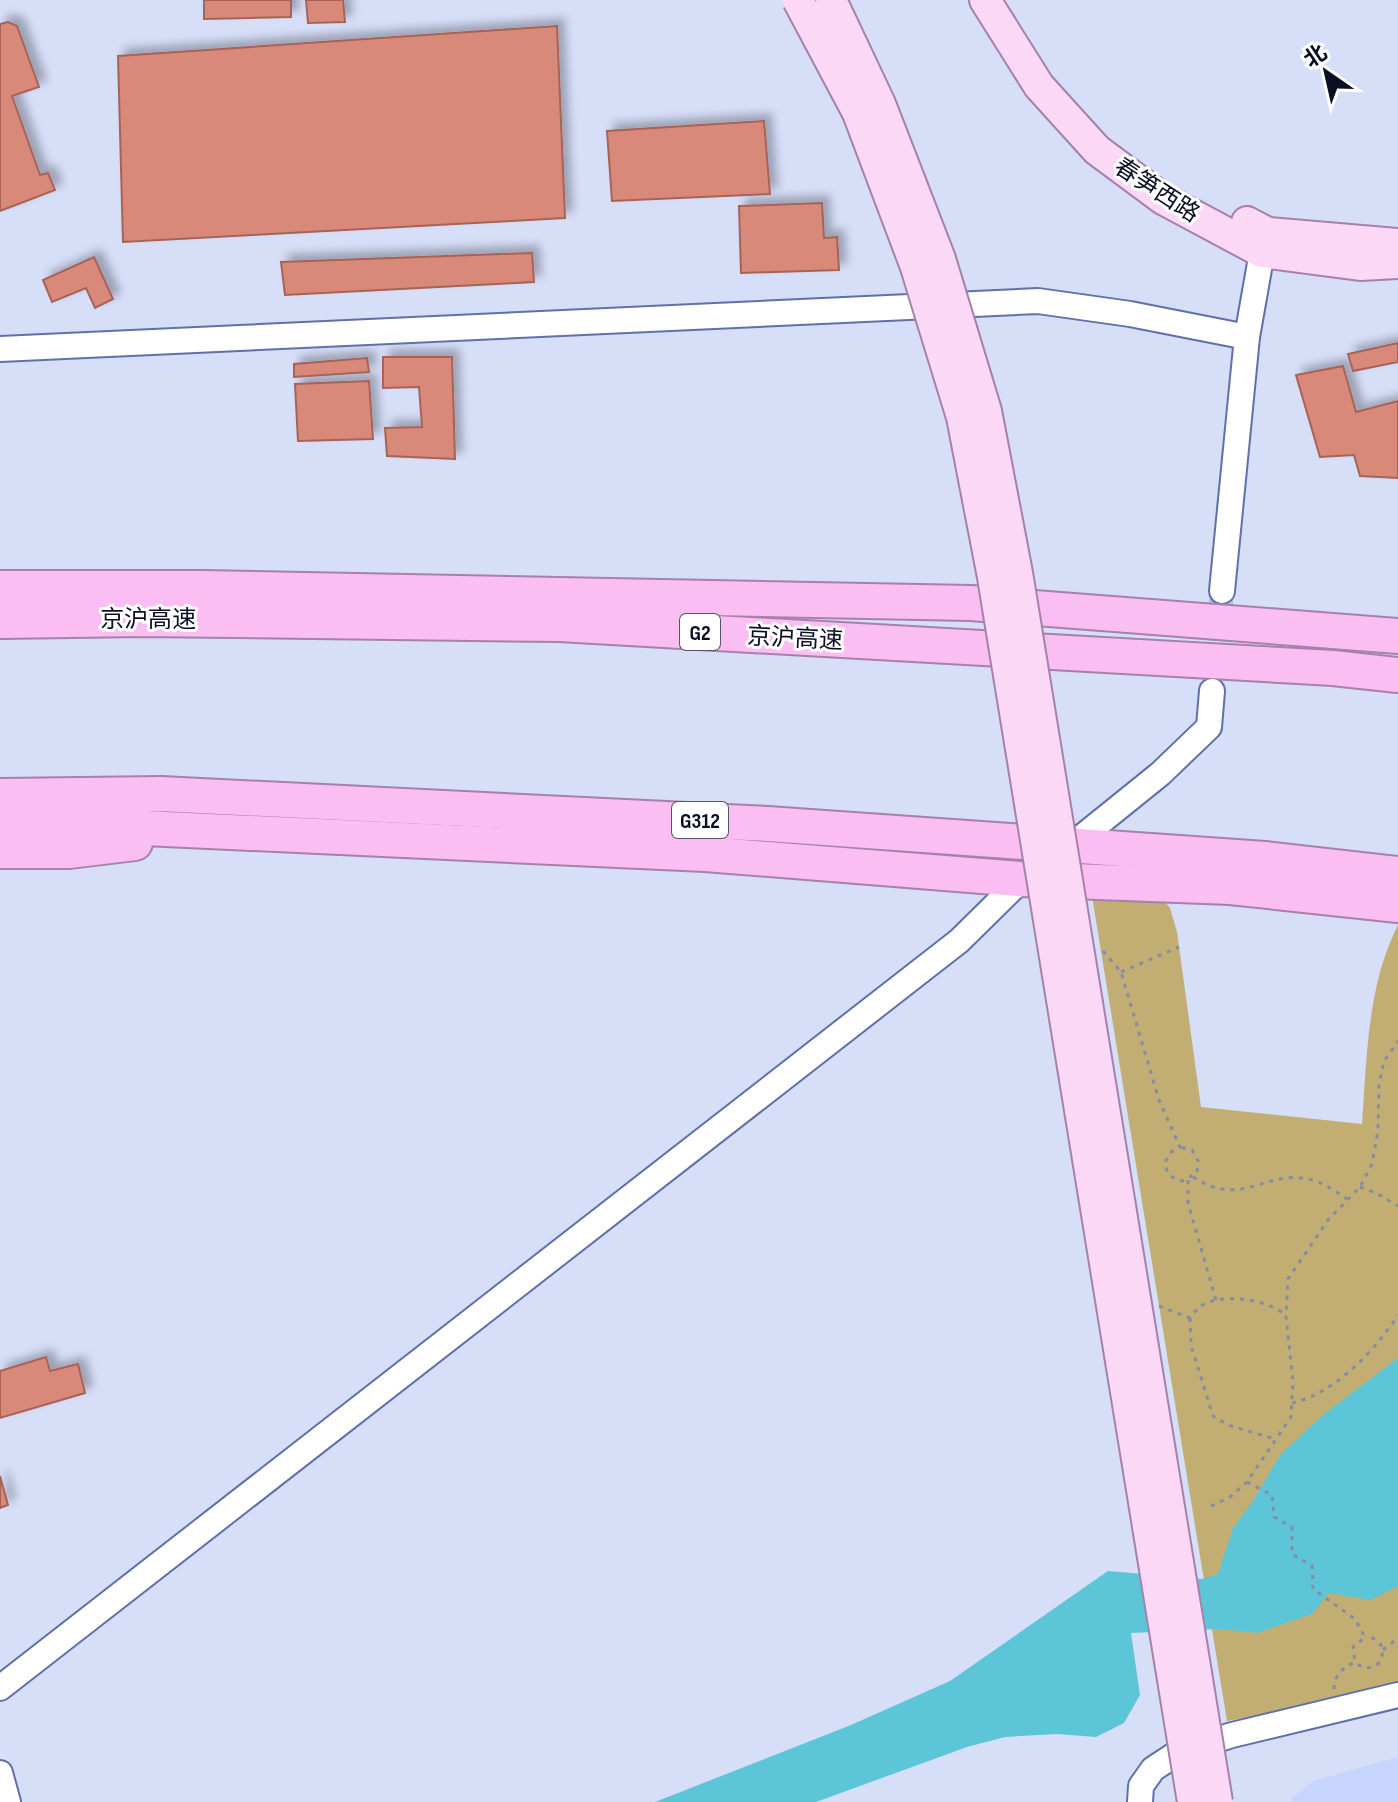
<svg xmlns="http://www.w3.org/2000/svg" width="1398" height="1802" font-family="'Sofia Sans Condensed','Noto Sans SC',sans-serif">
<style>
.built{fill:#c7d5fe}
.green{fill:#c2ae73}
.water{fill:#5cc6d8}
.building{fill:#d8897a;stroke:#a66357;stroke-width:2;filter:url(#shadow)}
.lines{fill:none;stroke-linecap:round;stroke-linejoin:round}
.minor-tunnel{stroke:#b7bfd8;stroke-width:24;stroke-dasharray:24 12;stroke-linecap:butt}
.minor-casing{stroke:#6070a8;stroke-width:28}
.major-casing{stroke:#a681aa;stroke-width:34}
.highway-casing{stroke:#a681aa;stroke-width:38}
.path{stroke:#858ca4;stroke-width:3;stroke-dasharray:4 6;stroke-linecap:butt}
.minor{stroke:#fff;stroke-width:24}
.major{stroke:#fcd8f7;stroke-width:30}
.highway{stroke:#fabef2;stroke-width:34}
.major-bridge-casing{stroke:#a681aa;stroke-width:34;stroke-linecap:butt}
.major-bridge{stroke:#fcd8f7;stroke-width:30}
.labels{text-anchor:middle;stroke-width:6;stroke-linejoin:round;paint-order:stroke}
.shield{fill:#fff;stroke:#545766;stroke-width:2}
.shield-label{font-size:22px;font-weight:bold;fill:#0a0f24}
.street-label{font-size:24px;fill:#0a0f24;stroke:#fff}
</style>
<defs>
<filter id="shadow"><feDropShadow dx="7" dy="-7" stdDeviation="4" flood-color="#0004"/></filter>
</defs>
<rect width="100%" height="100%" fill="#d6def8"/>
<polygon class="built" points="1398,1757 1398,1802 1293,1802 1292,1798 1313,1781"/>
<path class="green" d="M1091 890 1159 895 1170 908 1177 932 1201 1107 1362 1124C1367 1057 1367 986 1398 925V1685L1330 1702 1227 1721Z"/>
<polygon class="water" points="1398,1358 1398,1586 1371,1600 1329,1593 1312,1614 1257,1633 1220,1629 1131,1633 1140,1695 1124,1723 1096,1737 1057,1734 1005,1737 967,1747 816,1802 655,1802 851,1725 950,1681 1108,1571 1202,1579 1218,1574 1233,1528 1253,1501 1280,1455 1324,1414"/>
<g class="building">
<polygon points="204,0 291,0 291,17 204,19"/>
<polygon points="306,0 343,0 345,22 308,23"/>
<polygon points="8,22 17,26 39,87 12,96 40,175 48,173 55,190 0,211 0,24"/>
<polygon points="557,26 565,218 123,242 118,56"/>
<polygon points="764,121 770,194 612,201 607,131"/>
<polygon points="822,203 824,238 837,237 839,270 741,273 739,206"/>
<polygon points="532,253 534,282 285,295 281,262"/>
<polygon points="94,257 113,299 95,308 86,288 52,302 43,280"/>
<polygon points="1398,343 1398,362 1353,371 1348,354"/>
<polygon points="383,357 452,357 455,459 387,456 385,428 422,427 419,387 383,388"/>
<polygon points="367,358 369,372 294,377 294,364"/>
<polygon points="1343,366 1356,412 1398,401 1398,478 1360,476 1354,455 1320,457 1296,375"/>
<polygon points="369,381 373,439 298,441 295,384"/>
<polygon points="46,1357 50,1371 78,1364 85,1393 0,1418 0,1371"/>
<polygon points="0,1476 8,1505 0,1508"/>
</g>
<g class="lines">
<polyline class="minor-tunnel" points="1214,677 1222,591"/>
<defs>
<g id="minor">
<polyline points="0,349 1038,301 1130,314 1247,337"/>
<polyline points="1222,591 1247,337 1262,252 1267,237"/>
<polyline points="1067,849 1160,774 1209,727 1212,691"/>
<polyline points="0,1688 959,941 1026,875"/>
<polyline points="0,1773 8,1802"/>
<polyline points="1140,1802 1141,1786 1153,1769 1179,1752 1232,1735 1398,1695"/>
</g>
<g id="major">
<polyline points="985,0 1039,86 1097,150 1163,199 1262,252 1360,265 1398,263"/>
<polyline points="1247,222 1268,233 1398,244"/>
</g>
<g id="highway">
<polyline points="0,588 203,588 971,603 1398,636"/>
<polyline points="0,621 142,619 559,624 1333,668 1398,675"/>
<polyline points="0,796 161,794 768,824 1265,859 1398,874"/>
<polyline points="0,826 80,825 705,854 1020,879 1230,887 1398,905"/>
<polyline points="0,851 69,851 135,843"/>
</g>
</defs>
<use href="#minor" class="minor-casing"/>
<use href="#major" class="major-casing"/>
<use href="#highway" class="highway-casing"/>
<g class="path">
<path d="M1103 951 1121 972 1159 1100 1180 1147C1160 1154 1161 1177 1182 1181L1197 1173 1198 1161 1192 1150 1180 1147"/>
<polyline points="1121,972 1179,947"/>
<path d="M1193 1177C1243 1209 1262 1170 1308 1179 1323 1182 1335 1191 1347 1199"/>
<polyline points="1188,1180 1188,1203 1216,1300"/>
<polyline points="1360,1187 1378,1194 1398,1206"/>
<path d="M1159 1306 1190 1318C1194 1313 1198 1307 1204 1304 1226 1293 1268 1300 1286 1315"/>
<polyline points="1190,1318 1191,1345 1213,1416 1228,1425 1275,1439"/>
<path d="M1292 1403C1334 1394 1375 1351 1398 1315"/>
<polyline points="1247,1482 1272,1495 1274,1517 1292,1527 1292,1554 1312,1566 1313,1589 1355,1619 1365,1637 1353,1647 1355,1662"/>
<polyline points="1211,1506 1230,1497 1247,1482 1291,1417 1293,1382 1286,1316 1288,1279 1328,1220 1360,1187 1372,1164 1378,1131 1379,1084 1384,1061 1398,1041"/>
<polyline points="1383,1650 1398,1638"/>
<path d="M1334 1689C1335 1674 1342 1668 1355 1662 1363 1670 1372 1669 1380 1662 1386 1648 1380 1637 1365 1637"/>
</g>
<use href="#minor" class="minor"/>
<use href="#major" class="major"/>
<use href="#highway" class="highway"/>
<defs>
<g id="major-bridge">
<polyline points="798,0 858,113 916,267 962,417 993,577 1193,1802"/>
<polyline points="831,0 880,104 940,259 986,411 1017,573 1217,1802"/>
</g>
</defs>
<use href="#major-bridge" class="major-bridge-casing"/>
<use href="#major-bridge" class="major-bridge"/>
</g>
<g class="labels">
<g class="shield">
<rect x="680" y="614" width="40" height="36" rx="6"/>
<rect x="672" y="802" width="56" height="36" rx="6"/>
</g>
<g class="shield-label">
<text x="700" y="640">G2</text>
<text x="700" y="828">G312</text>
</g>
<g class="street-label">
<text transform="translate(1157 190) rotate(33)" y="8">春笋西路</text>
<text x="148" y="627">京沪高速</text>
<text transform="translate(795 638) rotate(3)" y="8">京沪高速</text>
</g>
</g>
<g transform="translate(1326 72) rotate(326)" stroke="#ffffff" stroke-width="6" paint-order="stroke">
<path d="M0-6L14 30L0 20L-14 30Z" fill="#0a0f24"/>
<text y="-12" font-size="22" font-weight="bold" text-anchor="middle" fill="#0a0f24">北</text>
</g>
</svg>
